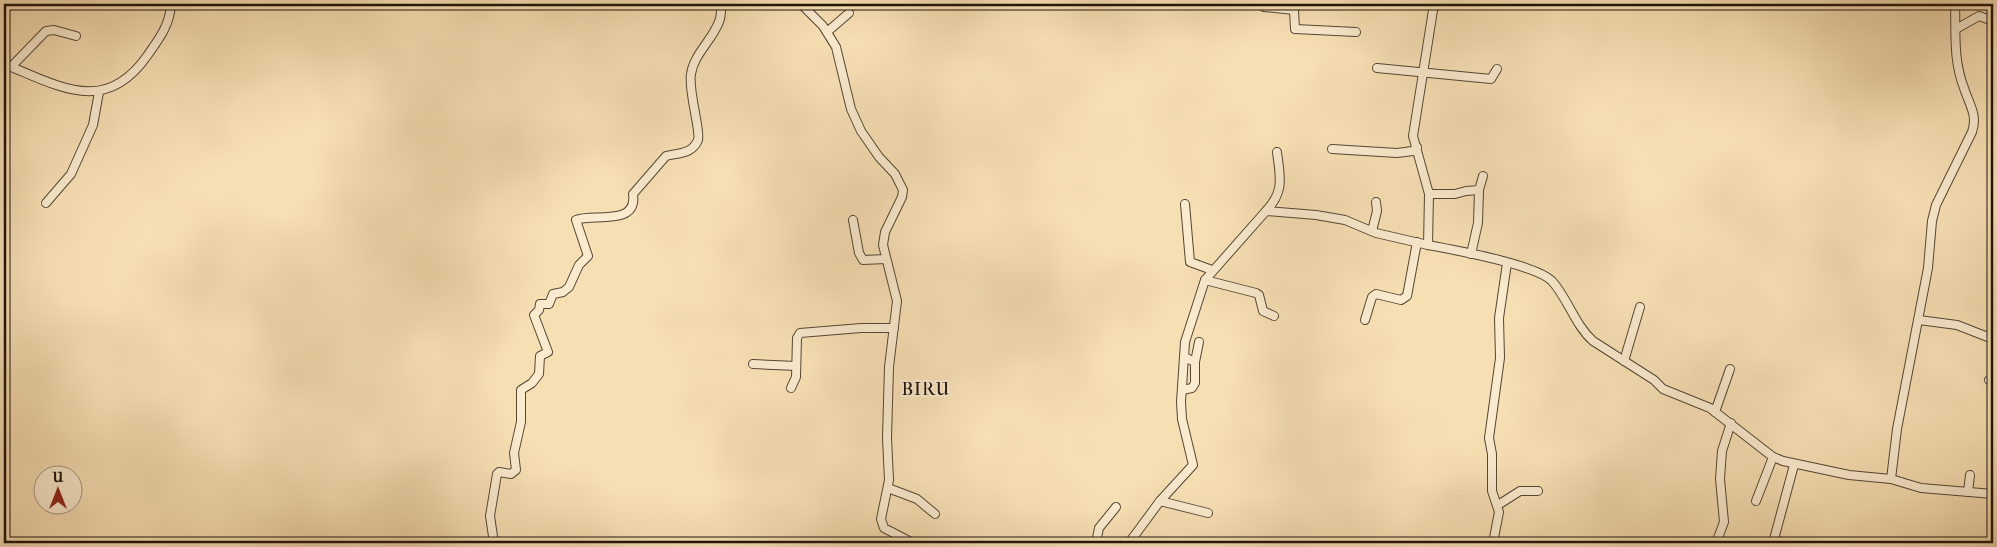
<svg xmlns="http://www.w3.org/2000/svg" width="1997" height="547" font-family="'IM FELL French Canon',serif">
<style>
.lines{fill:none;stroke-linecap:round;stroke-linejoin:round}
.minor-casing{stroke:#554634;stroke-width:10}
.minor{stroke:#faeace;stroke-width:8}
.labels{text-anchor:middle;stroke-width:4;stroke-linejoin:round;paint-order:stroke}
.quarter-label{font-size:18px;letter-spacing:1px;fill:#1f130a;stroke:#faeace}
</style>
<rect width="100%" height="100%" fill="#f7dfb4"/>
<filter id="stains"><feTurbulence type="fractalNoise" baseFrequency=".004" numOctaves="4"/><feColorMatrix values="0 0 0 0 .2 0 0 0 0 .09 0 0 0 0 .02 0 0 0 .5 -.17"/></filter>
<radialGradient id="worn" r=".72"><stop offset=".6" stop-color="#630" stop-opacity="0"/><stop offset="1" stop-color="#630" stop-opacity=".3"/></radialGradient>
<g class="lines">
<defs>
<g id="minor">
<polyline points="801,4 823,26 836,47 851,109 861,131 879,157 895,174 903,190 902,197 885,232 883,245 897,301 889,367 887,438 889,480 881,519 884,528 913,543"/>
<polyline points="1264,7 1294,10 1298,4"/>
<polyline points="1294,10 1295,29 1356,32"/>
<polyline points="1956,29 1979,16 1993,21"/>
<polyline points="827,32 849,13"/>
<path d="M4 64C59 86 105 116 147 56 159 39 170 25 171 4"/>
<polyline points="11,67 46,31 54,30 76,36"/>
<polyline points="1377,68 1491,79 1497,69"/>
<polyline points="1332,149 1397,153 1413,151 1417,147"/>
<polyline points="1429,194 1455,194 1466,191 1479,190 1483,176"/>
<polyline points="46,203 71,174 93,125 99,92"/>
<polyline points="1185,204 1190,262 1212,270"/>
<path d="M1266 211C1285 191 1280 177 1277 152"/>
<polyline points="853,220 859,253 863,260 886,259"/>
<polyline points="1372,231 1377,211 1376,202"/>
<path d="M1428 245C1454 250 1535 264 1552 281 1568 299 1575 325 1593 341L1654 380 1663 389 1710 408 1773 457 1783 461 1849 475 1891 479 1921 488 1993 494"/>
<polyline points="1471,254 1478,223 1479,190"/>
<polyline points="1205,280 1256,293 1259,295 1263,311 1274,316"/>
<polyline points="1365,320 1372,297 1376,294 1401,300 1407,296 1417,242"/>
<polyline points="1919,320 1957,325 1993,339"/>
<polyline points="1624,361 1640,307"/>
<polyline points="1195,362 1199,342"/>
<polyline points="753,364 796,366"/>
<polyline points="1989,380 1993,382"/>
<polyline points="791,388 796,377 797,338 800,333 861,328 894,328"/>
<polyline points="1182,390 1192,388 1195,383 1195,362 1184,357"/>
<polyline points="1715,412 1730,369"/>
<path d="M1891 479 1897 429 1928 268 1932 221 1936 205 1972 132C1978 115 1969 104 1964 88 1953 60 1956 33 1955 4"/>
<polyline points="888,488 917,499 935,514"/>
<polyline points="1968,492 1970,475"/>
<polyline points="1160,501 1208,513"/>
<polyline points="1756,501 1773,457"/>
<polyline points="1498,505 1520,491 1538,491"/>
<path d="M494 543 490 516 497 474 499 472 511 474 516 470 514 453 521 422V390L532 383 539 374 540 356 548 352 534 315 539 310 540 304H549L553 294 563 292 569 287 579 265 588 256 576 220C592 213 638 227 633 194L666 156C676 153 692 155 698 140 701 131 688 91 691 74 694 53 714 39 720 19 721 14 721 9 722 4"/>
<polyline points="1096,543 1099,528 1116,507"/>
<polyline points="1129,543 1160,501 1193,465 1182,419 1181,402 1185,342 1205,280 1266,211 1316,215 1345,220 1376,233 1428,245 1429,194 1413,136 1434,4"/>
<polyline points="1493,543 1499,512 1492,491 1492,454 1489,438 1500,358 1499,318 1507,263"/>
<polyline points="1719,543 1718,538 1724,522 1720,479 1722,451 1731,423"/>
<polyline points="1773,543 1794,465"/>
</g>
</defs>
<use href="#minor" class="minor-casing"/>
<use href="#minor" class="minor"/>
</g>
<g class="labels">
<g class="quarter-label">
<text x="926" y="395">BIRU</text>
</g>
</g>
<rect width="1997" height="547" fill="none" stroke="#f7dfb4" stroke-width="20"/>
<rect x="5" y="5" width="1987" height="537" fill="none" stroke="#1f130a" stroke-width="2.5"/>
<rect x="10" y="10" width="1977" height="527" fill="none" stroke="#1f130a"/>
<g transform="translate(58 490)"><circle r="24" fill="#faeace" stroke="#a29480"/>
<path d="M0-4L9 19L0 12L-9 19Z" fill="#8f2418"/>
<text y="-8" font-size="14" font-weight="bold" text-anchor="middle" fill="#1f130a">U</text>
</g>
<rect width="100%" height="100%" filter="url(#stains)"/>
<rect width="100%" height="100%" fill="url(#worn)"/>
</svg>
